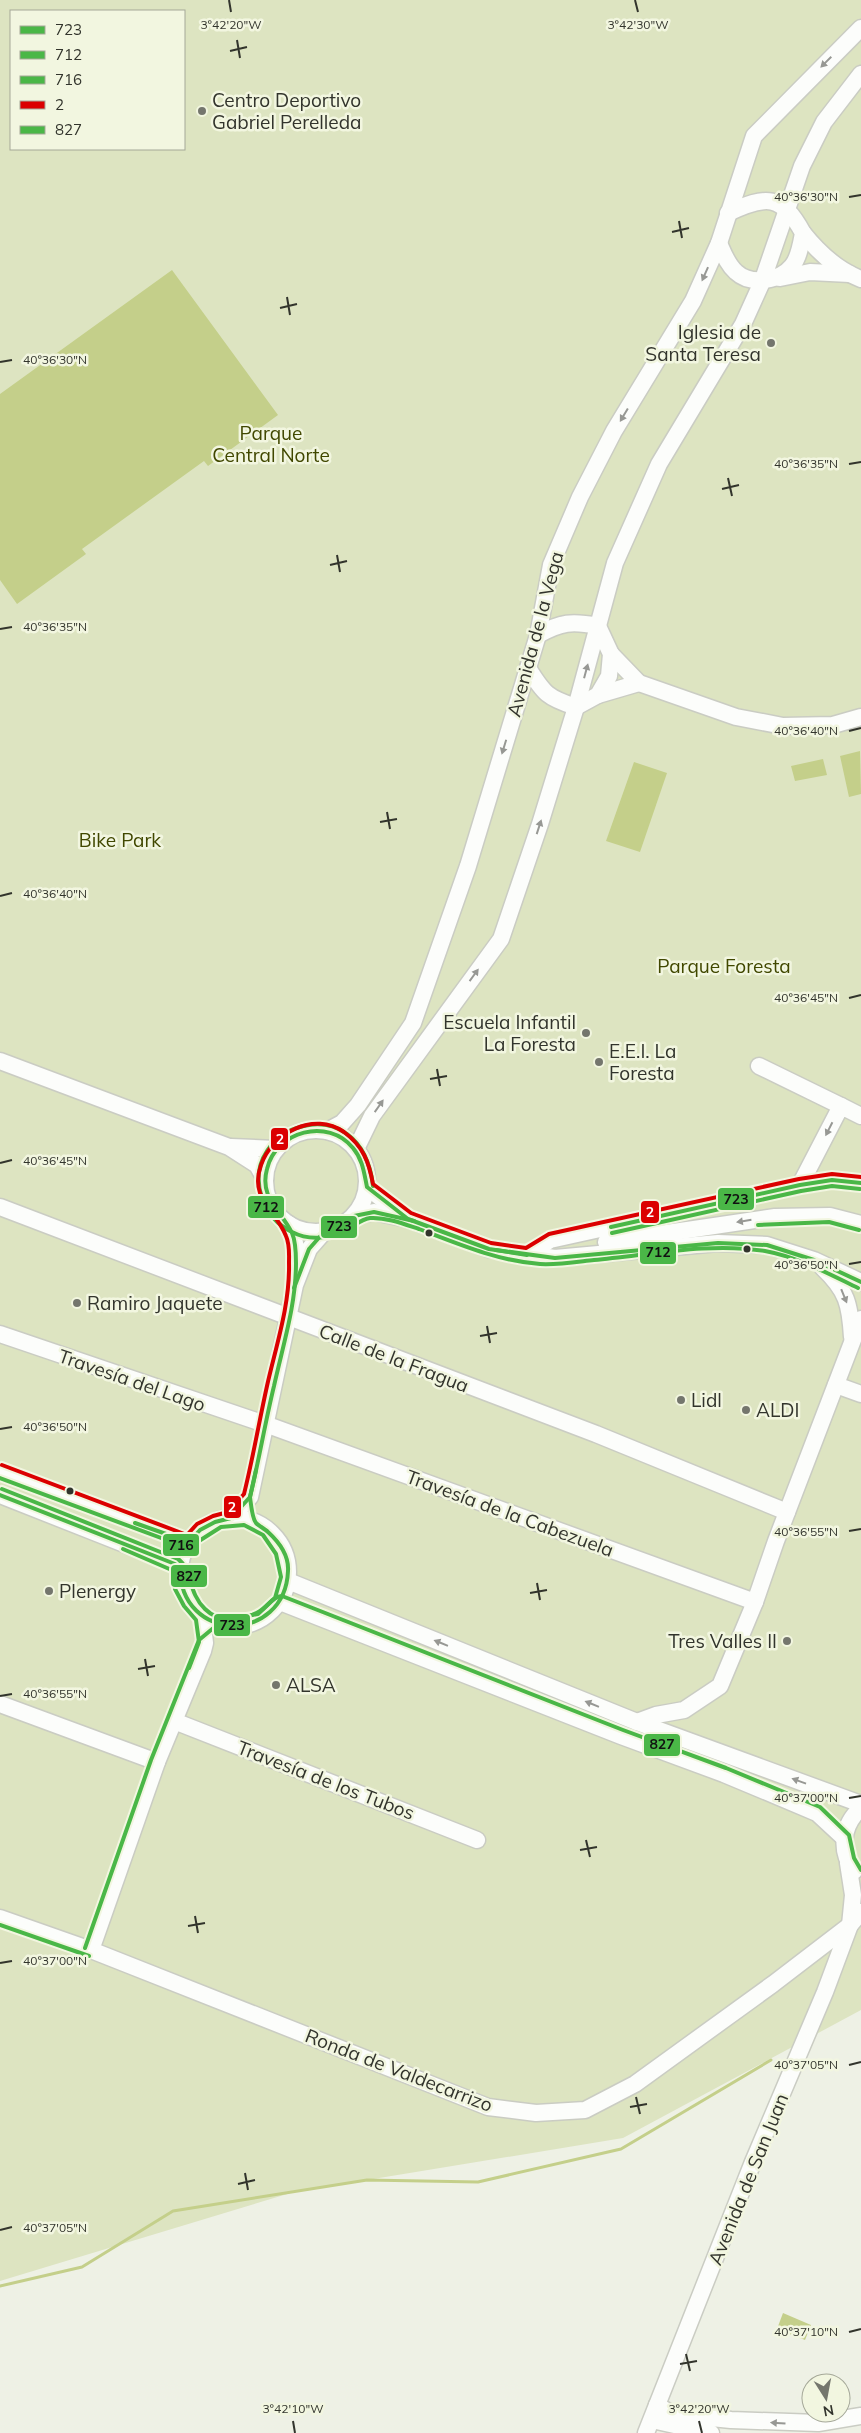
<svg xmlns="http://www.w3.org/2000/svg" width="861" height="2433" font-family="Mulish,sans-serif">
<style>
.green{fill:#dde4c1;fill-rule:evenodd}
.water{fill:#c4cf8a}
.lines{fill:none;stroke-linecap:round;stroke-linejoin:round}
.stream{stroke:#c4cf8a;stroke-width:3}
.minor-casing{stroke:#caccc3;stroke-width:19}
.minor{stroke:#fcfdfb;stroke-width:16}
.bus-1-casing{stroke:#f2f6e0;stroke-width:8}
.bus-2-casing{stroke:#f2f6e0;stroke-width:8}
.bus-3-casing{stroke:#f2f6e0;stroke-width:8}
.bus-4-casing{stroke:#f2f6e0;stroke-width:8}
.bus-5-casing{stroke:#f2f6e0;stroke-width:8}
.bus-1{stroke:#4ab747;stroke-width:4}
.bus-2{stroke:#4ab747;stroke-width:4}
.bus-3{stroke:#4ab747;stroke-width:4}
.bus-4{stroke:#db0000;stroke-width:4}
.bus-5{stroke:#4ab747;stroke-width:4}
.oneway{fill:#979894}
.ticks{fill:none;stroke:#32342c;stroke-width:2}
.poi-dot{fill:#74766d;stroke:#f2f6e0;stroke-width:2}
.bus-dot{fill:#32342c;stroke:#f2f6e0;stroke-width:2}
.labels{text-anchor:middle;stroke-width:5;stroke-linejoin:round;paint-order:stroke}
.poi-label{font-size:19px;fill:#32342c;stroke:#f2f6e0;text-anchor:start}
.park-label{font-size:19px;fill:#414800;stroke:#f2f6e0}
.street-label{font-size:19px;fill:#32342c;stroke:#f2f6e0}
.ticks-label{font-size:12px;text-anchor:middle;fill:#32342c;stroke:#f2f6e0;stroke-width:5;stroke-linejoin:round;paint-order:stroke}
.line-badge{stroke:#f2f6e0;stroke-width:2}
.badge-label{font-size:14px;text-anchor:middle;font-weight:bold;fill:#fff}
.pale-badge-label{font-size:14px;text-anchor:middle;font-weight:bold;fill:#111}
</style>
<rect width="100%" height="100%" fill="#eef1e5"/>
<path class="green" d="M0 0H861V2010L623 2138 294 2192 0 2281ZM11 11H184V149H11Z"/>
<g class="water">
<polygon points="172,270 278,415 208,466 204,461 82,549 86,554 17,604 0,580 0,394"/>
<polygon points="860,751 861,794 849,797 840,756"/>
<polygon points="823,759 827,775 795,781 791,766"/>
<polygon points="634,762 667,773 640,852 606,841"/>
<polygon points="783,2313 811,2325 805,2340 777,2329"/>
</g>
<g class="lines">
<polyline class="stream" points="0,2286 82,2267 173,2211 367,2180 478,2182 621,2149 771,2060"/>
<defs>
<g id="minor">
<path d="M803 233C819 253 837 270 861 279"/>
<path d="M719 243C724 254 727 264 736 272 751 286 780 281 792 266 799 258 801 244 803 233 782 194 766 195 728 213"/>
<polyline points="780,278 810,272 850,274"/>
<polyline points="611,654 639,683 736,717 783,726 833,725 861,717"/>
<path d="M528 668C544 694 548 698 576 707L598 695 609 676 611 654 598 626C572 621 561 622 538 635"/>
<polyline points="598,695 639,683"/>
<polyline points="0,1061 229,1147 257,1165 265,1179"/>
<polyline points="759,1066 841,1106"/>
<circle cx="316" cy="1181" r="51"/>
<polyline points="327,1131 342,1123 358,1105 413,1023 468,866 538,635 551,565 580,497 614,431 693,301 719,243 754,136 861,28"/>
<polyline points="231,1147 276,1149"/>
<polyline points="356,1149 372,1116 501,939 540,824 576,707 615,563 659,464 743,324 762,282 802,166 824,122 861,74"/>
<polyline points="800,1185 841,1106 861,1116"/>
<polyline points="367,1187 402,1215"/>
<polyline points="0,1207 596,1434 787,1512"/>
<polyline points="354,1216 374,1212 408,1219 489,1249 555,1258 718,1243 767,1245 814,1260 861,1282"/>
<polyline points="289,1224 295,1243 295,1275"/>
<polyline points="606,1242 775,1217 830,1216 861,1224"/>
<polyline points="527,1255 550,1240 800,1185 832,1180 861,1183"/>
<path d="M823 1268C847 1291 850 1304 852 1337"/>
<polyline points="0,1334 265,1424 755,1602"/>
<polyline points="836,1385 861,1394"/>
<polyline points="0,1471 189,1542"/>
<polyline points="0,1495 175,1564 180,1568"/>
<circle cx="234" cy="1572" r="54"/>
<polyline points="231,1518 250,1497 295,1285 309,1249 324,1232"/>
<polyline points="288,1581 637,1722 861,1804"/>
<polyline points="280,1602 621,1736 724,1774 817,1813 844,1838"/>
<polyline points="0,1704 157,1762"/>
<polyline points="174,1721 477,1840"/>
<polyline points="637,1722 656,1715 684,1710 720,1686 755,1602 776,1541 861,1319"/>
<path d="M854 1871C839 1850 842 1825 861 1808"/>
<polyline points="0,1918 91,1950 488,2107 536,2113 585,2110 635,2084 773,1984 850,1925 861,1912"/>
<polyline points="91,1950 157,1762 203,1651 205,1643 202,1617"/>
<polyline points="657,2405 672,2414 731,2420 818,2423 861,2416"/>
<polyline points="652,2420 711,2433"/>
<polyline points="646,2433 753,2162 825,1992 850,1925 853,1895 848,1863"/>
</g>
</defs>
<use href="#minor" class="minor-casing"/>
<use href="#minor" class="minor"/>
<defs>
<g id="bus-1">
<polyline points="611,1227 800,1185 832,1180 861,1183"/>
<polyline points="496,1250 555,1258 718,1243 767,1245 814,1260 861,1282"/>
<polyline points="294,1288 309,1249 324,1232 340,1226 354,1216 374,1212 414,1221"/>
<path d="M0 1495 175 1564 180 1568C180 1644 285 1644 288 1571 289 1556 279 1542 268 1532 265 1529 259 1526 256 1523 252 1518 251 1504 250 1497 259 1460 265 1423 274 1386 283 1345 296 1305 296 1263 296 1253 296 1242 292 1233 281 1210 259 1198 267 1169 276 1131 328 1117 353 1148 363 1160 364 1173 367 1187L408 1219 489 1249 527 1255"/>
<polyline points="135,1523 189,1542 200,1530 215,1522 231,1518 250,1497 256,1470"/>
</g>
<g id="bus-2">
<path d="M373 1186C361 1083 237 1125 262 1198 267 1213 278 1225 292 1232 309 1241 331 1239 348 1229 355 1225 362 1219 370 1218 386 1217 404 1224 419 1229 458 1244 498 1261 540 1264 558 1265 576 1262 594 1260 650 1255 709 1242 765 1251 798 1257 829 1274 858 1288"/>
<polyline points="758,1225 829,1222 859,1230"/>
<polyline points="612,1233 801,1191 832,1186 860,1189"/>
</g>
<g id="bus-3">
<polyline points="0,1478 188,1548 221,1527 244,1525 263,1535 276,1554 281,1577 275,1598 258,1614 223,1620 199,1640 151,1760 85,1948"/>
<polyline points="123,1549 174,1571 175,1589 184,1606 196,1620 199,1642 189,1668"/>
<polyline points="0,1925 89,1956"/>
</g>
<path id="bus-4" d="M2 1465 187 1535 197 1524 213 1516 228 1512 244 1494C253 1458 259 1422 267 1386 276 1346 290 1305 289 1263 289 1254 290 1245 286 1236 276 1210 249 1199 261 1165 272 1133 314 1111 344 1132 363 1146 369 1162 373 1184L411 1213 491 1243 526 1248 549 1234 799 1179 832 1174 861 1177"/>
<path id="bus-5" d="M2 1489 178 1559C192 1569 188 1593 205 1609 220 1624 243 1621 260 1611 267 1607 273 1596 282 1596L623 1730 726 1768 820 1807 849 1835 854 1858 861 1870"/>
</defs>
<use href="#bus-1" class="bus-1-casing"/>
<use href="#bus-2" class="bus-2-casing"/>
<use href="#bus-3" class="bus-3-casing"/>
<use href="#bus-4" class="bus-4-casing"/>
<use href="#bus-5" class="bus-5-casing"/>
<use href="#bus-1" class="bus-1"/>
<use href="#bus-2" class="bus-2"/>
<use href="#bus-3" class="bus-3"/>
<use href="#bus-4" class="bus-4"/>
<use href="#bus-5" class="bus-5"/>
</g>
<defs><path id="oneway-solid" d="M-6-.8H1V-3.2L6.5 0L1 3.2V.8H-6Z" transform="scale(1.25)"/></defs>
<g class="oneway">
<use href="#oneway-solid" transform="translate(826 62) rotate(135)"/>
<use href="#oneway-solid" transform="translate(705 274) rotate(114)"/>
<use href="#oneway-solid" transform="translate(624 415) rotate(121)"/>
<use href="#oneway-solid" transform="translate(586 671) rotate(-75)"/>
<use href="#oneway-solid" transform="translate(504 747) rotate(107)"/>
<use href="#oneway-solid" transform="translate(539 827) rotate(-72)"/>
<use href="#oneway-solid" transform="translate(474 975) rotate(-54)"/>
<use href="#oneway-solid" transform="translate(379 1106) rotate(-55)"/>
<use href="#oneway-solid" transform="translate(829 1129) rotate(117)"/>
<use href="#oneway-solid" transform="translate(744 1221) rotate(171)"/>
<use href="#oneway-solid" transform="translate(844 1296) rotate(68)"/>
<use href="#oneway-solid" transform="translate(441 1643) rotate(-158)"/>
<use href="#oneway-solid" transform="translate(592 1704) rotate(-158)"/>
<use href="#oneway-solid" transform="translate(799 1781) rotate(-160)"/>
<use href="#oneway-solid" transform="translate(778 2423) rotate(-177)"/>
</g>
<path class="ticks" d="M229 0 231 12M635 0 638 12M237 40 240 58M230 51 247 47M849 197 861 195M679 221 682 238M672 232 689 228M287 297 290 315M280 308 297 304M0 362 12 360M849 464 861 462M728 478 732 496M722 489 739 485M337 555 340 572M330 565 347 561M0 629 12 627M849 731 861 728M387 812 390 829M380 822 397 819M0 896 12 893M849 998 861 995M437 1069 440 1086M430 1079 447 1076M0 1163 12 1160M849 1264 861 1262M487 1326 490 1343M480 1336 497 1333M0 1429 12 1427M849 1531 861 1529M537 1583 540 1600M530 1593 547 1590M145 1659 148 1676M138 1669 155 1666M0 1696 12 1694M849 1798 861 1796M586 1840 590 1857M580 1850 597 1847M195 1916 198 1933M188 1926 205 1923M0 1963 12 1961M849 2065 861 2062M636 2097 640 2114M630 2107 647 2104M245 2173 248 2190M238 2184 255 2180M0 2230 12 2227M849 2332 861 2329M686 2354 690 2371M680 2364 697 2361M293 2421 295 2433M699 2421 702 2433"/>
<g class="poi-dot">
<circle cx="202" cy="111" r="5"/>
<circle cx="771" cy="343" r="5"/>
<circle cx="586" cy="1033" r="5"/>
<circle cx="599" cy="1062" r="5"/>
<circle cx="77" cy="1303" r="5"/>
<circle cx="681" cy="1400" r="5"/>
<circle cx="746" cy="1410" r="5"/>
<circle cx="49" cy="1591" r="5"/>
<circle cx="787" cy="1641" r="5"/>
<circle cx="276" cy="1685" r="5"/>
</g>
<g class="bus-dot">
<circle cx="429" cy="1233" r="4.5"/>
<circle cx="747" cy="1249" r="4.5"/>
<circle cx="70" cy="1491" r="4.5"/>
</g>
<g class="labels">
<g class="poi-label">
<text x="212" y="107">Centro Deportivo<tspan x="212" dy="22">Gabriel Perelleda</tspan></text>
<text x="761" y="339" text-anchor="end">Iglesia de<tspan x="761" dy="22">Santa Teresa</tspan></text>
<text x="576" y="1029" text-anchor="end">Escuela Infantil<tspan x="576" dy="22">La Foresta</tspan></text>
<text x="609" y="1058">E.E.I. La<tspan x="609" dy="22">Foresta</tspan></text>
<text x="87" y="1310">Ramiro Jaquete</text>
<text x="691" y="1407">Lidl</text>
<text x="756" y="1417">ALDI</text>
<text x="59" y="1598">Plenergy</text>
<text x="777" y="1648" text-anchor="end">Tres Valles II</text>
<text x="286" y="1692">ALSA</text>
</g>
<g class="park-label">
<text x="271" y="440">Parque<tspan x="271" dy="22">Central Norte</tspan></text>
<text x="120" y="847">Bike Park</text>
<text x="724" y="973">Parque Foresta</text>
</g>
<g class="street-label">
<text transform="translate(535 634) rotate(-75)" y="7">Avenida de la Vega</text>
<text transform="translate(394 1358) rotate(21)" y="7">Calle de la Fragua</text>
<text transform="translate(132 1380) rotate(19)" y="7">Travesía del Lago</text>
<text transform="translate(510 1513) rotate(20)" y="7">Travesía de la Cabezuela</text>
<text transform="translate(326 1780) rotate(21)" y="7">Travesía de los Tubos</text>
<text transform="translate(399 2070) rotate(21)" y="7">Ronda de Valdecarrizo</text>
<text transform="translate(748 2179) rotate(-68)" y="7">Avenida de San Juan</text>
</g>
</g>
<g class="ticks-label">
<text x="231" y="29">3°42'20"W</text>
<text x="638" y="29">3°42'30"W</text>
<text x="806" y="201">40°36'30"N</text>
<text x="55" y="364">40°36'30"N</text>
<text x="806" y="468">40°36'35"N</text>
<text x="55" y="631">40°36'35"N</text>
<text x="806" y="735">40°36'40"N</text>
<text x="55" y="898">40°36'40"N</text>
<text x="806" y="1002">40°36'45"N</text>
<text x="55" y="1165">40°36'45"N</text>
<text x="806" y="1269">40°36'50"N</text>
<text x="55" y="1431">40°36'50"N</text>
<text x="806" y="1536">40°36'55"N</text>
<text x="55" y="1698">40°36'55"N</text>
<text x="806" y="1802">40°37'00"N</text>
<text x="55" y="1965">40°37'00"N</text>
<text x="806" y="2069">40°37'05"N</text>
<text x="55" y="2232">40°37'05"N</text>
<text x="806" y="2336">40°37'10"N</text>
<text x="293" y="2413">3°42'10"W</text>
<text x="699" y="2413">3°42'20"W</text>
</g>
<g class="line-badge">
<rect x="270" y="1127" width="19" height="24" rx="5" fill="#db0000"/>
<rect x="717" y="1187" width="38" height="24" rx="5" fill="#4ab747"/>
<rect x="247" y="1195" width="38" height="24" rx="5" fill="#4ab747"/>
<rect x="640" y="1200" width="20" height="24" rx="5" fill="#db0000"/>
<rect x="320" y="1215" width="38" height="24" rx="5" fill="#4ab747"/>
<rect x="639" y="1241" width="38" height="24" rx="5" fill="#4ab747"/>
<rect x="223" y="1495" width="19" height="24" rx="5" fill="#db0000"/>
<rect x="162" y="1533" width="38" height="24" rx="5" fill="#4ab747"/>
<rect x="170" y="1564" width="38" height="24" rx="5" fill="#4ab747"/>
<rect x="213" y="1613" width="38" height="24" rx="5" fill="#4ab747"/>
<rect x="643" y="1733" width="38" height="24" rx="5" fill="#4ab747"/>
</g>
<g class="badge-label">
<text x="280" y="1144">2</text>
<text x="650" y="1217">2</text>
<text x="232" y="1512">2</text>
</g>
<g class="pale-badge-label">
<text x="736" y="1204">723</text>
<text x="266" y="1212">712</text>
<text x="339" y="1231">723</text>
<text x="658" y="1257">712</text>
<text x="181" y="1550">716</text>
<text x="189" y="1581">827</text>
<text x="232" y="1630">723</text>
<text x="662" y="1749">827</text>
</g>
<rect x="10" y="10" width="175" height="140" fill="#f2f6e0" stroke="#a5a898"/>
<rect x="20" y="26" width="25" height="8" fill="#4ab747" stroke="#a5a898"/>
<text x="55" y="35" font-size="15" fill="#32342c">723</text>
<rect x="20" y="51" width="25" height="8" fill="#4ab747" stroke="#a5a898"/>
<text x="55" y="60" font-size="15" fill="#32342c">712</text>
<rect x="20" y="76" width="25" height="8" fill="#4ab747" stroke="#a5a898"/>
<text x="55" y="85" font-size="15" fill="#32342c">716</text>
<rect x="20" y="101" width="25" height="8" fill="#db0000" stroke="#a5a898"/>
<text x="55" y="110" font-size="15" fill="#32342c">2</text>
<rect x="20" y="126" width="25" height="8" fill="#4ab747" stroke="#a5a898"/>
<text x="55" y="135" font-size="15" fill="#32342c">827</text>
<g transform="translate(826 2398) rotate(169)"><circle r="24" fill="#f2f6e0" stroke="#a5a898"/>
<path d="M0-4L9 19L0 12L-9 19Z" fill="#74766d"/>
<text y="-8" font-size="14" font-weight="bold" text-anchor="middle" fill="#32342c">N</text>
</g>
</svg>
